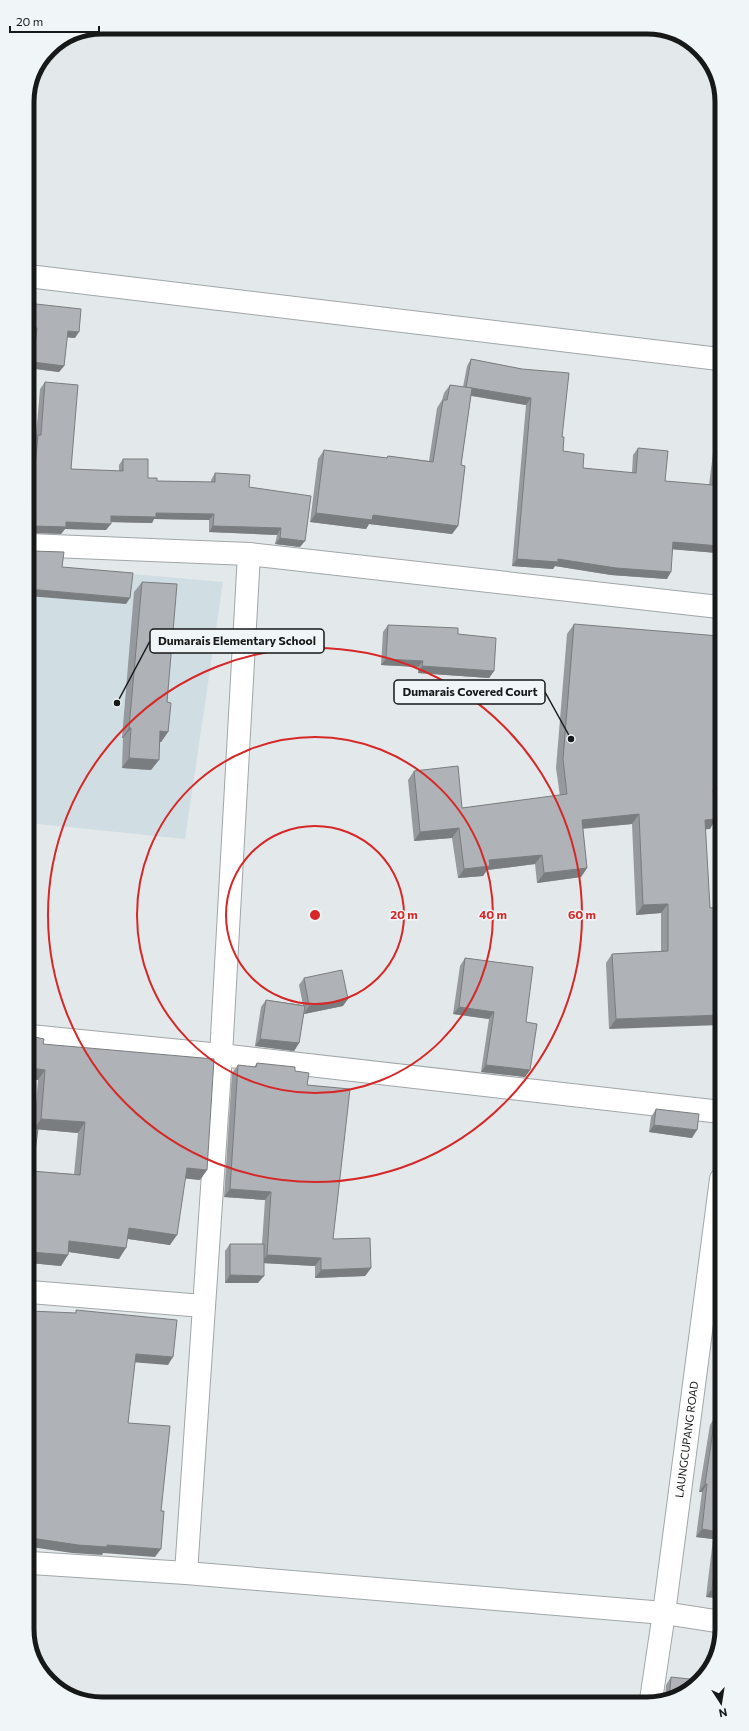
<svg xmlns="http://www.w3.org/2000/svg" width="749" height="1731" font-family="Commissioner,sans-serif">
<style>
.built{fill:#d0dde3}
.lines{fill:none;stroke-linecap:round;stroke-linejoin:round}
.minor-casing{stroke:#a1a6a8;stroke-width:24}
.minor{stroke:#fff;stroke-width:22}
.wall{fill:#96999d}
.shaded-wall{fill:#7a7d7f}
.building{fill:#afb2b6;stroke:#7a7d7f}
.ring{fill:none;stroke:#d62828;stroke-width:2}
.labels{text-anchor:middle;stroke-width:3;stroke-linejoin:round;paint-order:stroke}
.street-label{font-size:11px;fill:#171919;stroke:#f0f5f7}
.rim{fill:none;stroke:#171919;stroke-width:5}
.centre{fill:#d62828;stroke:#f0f5f7;stroke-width:2}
.ring-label{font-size:12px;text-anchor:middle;font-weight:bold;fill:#d62828;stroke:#f0f5f7;stroke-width:3;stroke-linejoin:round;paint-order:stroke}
.leader{fill:none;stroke:#171919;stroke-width:1.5}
.callout-dot{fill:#171919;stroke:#f0f5f7;stroke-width:1.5}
.callout{fill:#f0f5f7;stroke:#171919;stroke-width:1.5}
.callout-label{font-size:12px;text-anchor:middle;font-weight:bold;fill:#171919}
</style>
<rect width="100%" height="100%" fill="#e3e8ea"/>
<polygon class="built" points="28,565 223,582 185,839 29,823"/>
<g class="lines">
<defs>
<g id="minor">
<polyline points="28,276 719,359"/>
<polyline points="28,545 249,554 719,607"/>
<polyline points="30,1036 221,1055 721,1112"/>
<polyline points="30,1292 203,1306"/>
<polyline points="31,1563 186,1573 664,1613 722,1622"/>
<polyline points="186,1573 221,1055 249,554"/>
<path id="s1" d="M651 1700 664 1613 721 1179"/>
</g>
</defs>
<use href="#minor" class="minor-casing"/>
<use href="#minor" class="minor"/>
</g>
<g class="wall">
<polygon points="36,304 75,338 67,337 64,366 59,372 28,368 33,334 29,333 32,310"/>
<polygon points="471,359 522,369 562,437 563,451 583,468 632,473 633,455 638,448 665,481 709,485 719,406 719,559 716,558 717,553 673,549 667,579 611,575 555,566 553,569 512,566 526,405 471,396 461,465 458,526 452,534 369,524 366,529 310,522 318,459 324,450 386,458 388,456 429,461 437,408 442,400 444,393 450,385 463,387 467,366"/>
<polygon points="45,382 71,469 119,471 119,465 123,459 148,478 157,481 211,482 211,480 215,473 249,487 300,547 275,544 277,535 209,532 209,520 154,519 152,523 111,522 106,530 65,529 61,534 31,466 33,441 36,436 40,389"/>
<polygon points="142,582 167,702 168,732 161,742 160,742 151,770 122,768 123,738 122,738 134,592"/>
<polygon points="574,624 719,709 720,709 720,760 719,760 720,767 720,792 715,798 714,799 710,829 705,829 710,908 609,1029 606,963 612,954 661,951 661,913 636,915 632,824 583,829 587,868 581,877 537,883 535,864 487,870 483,876 458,878 452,838 414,841 408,780 414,771 462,808 560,796 556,768 567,634"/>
<polygon points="388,625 458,634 494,671 489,678 418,673 418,667 381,665 383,632"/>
<polygon points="465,958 526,1022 530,1070 525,1077 481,1072 489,1019 453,1014 460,966"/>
<polygon points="304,978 343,1006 304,1014 304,1012 299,1043 294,1051 255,1046 261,1007 266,1000 303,1005 299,985"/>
<polygon points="30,1035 43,1044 207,1170 200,1180 185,1178 170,1245 128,1239 119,1259 68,1252 61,1266 30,1263 30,1173 31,1171 74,1174 78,1133 34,1129 38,1080 30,1079"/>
<polygon points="257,1063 295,1071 307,1085 333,1239 371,1268 365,1276 315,1278 315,1266 264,1263 258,1283 225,1283 225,1251 230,1244 262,1244 265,1200 224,1197 232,1073 238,1065 254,1067"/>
<polygon points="656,1109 692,1138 649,1132 651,1117"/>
<polygon points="721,1351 721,1370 718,1369"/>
<polygon points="715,1417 721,1418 722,1610 716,1608 717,1598 706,1597 713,1539 696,1537 702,1492 699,1492 710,1425"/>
<polygon points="719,1625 722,1629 711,1661 714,1633"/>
<polygon points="671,1677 671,1700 665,1700 666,1685"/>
</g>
<g class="shaded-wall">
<polygon points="33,327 37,328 33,334 29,333"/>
<polygon points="68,331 79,332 75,338 64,337"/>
<polygon points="33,362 64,366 59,372 28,368"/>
<polygon points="466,387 531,398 526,405 462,394"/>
<polygon points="156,513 214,514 209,520 154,519 152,523 107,522 111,516"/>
<polygon points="316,513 373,515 458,526 452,534 369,524 366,529 310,522"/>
<polygon points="66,522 111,524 106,530 65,529 61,534 28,533 28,527 33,526"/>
<polygon points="213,526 281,528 277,535 209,532"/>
<polygon points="280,538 305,541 300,547 275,544"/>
<polygon points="673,542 719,546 719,550 717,553 668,549"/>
<polygon points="719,554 719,559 716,558"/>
<polygon points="517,559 558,559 671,572 667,579 611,575 555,566 553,569 512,566"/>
<polygon points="28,589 130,598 126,604 28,596"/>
<polygon points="386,659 423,661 418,667 381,665"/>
<polygon points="422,666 494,671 489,678 418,673"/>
<polygon points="129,728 131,728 123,738 122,738"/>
<polygon points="160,731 168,732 161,742 153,741"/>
<polygon points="718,752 720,752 720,760 711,762"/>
<polygon points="129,758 159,760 151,770 122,768"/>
<polygon points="720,789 720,792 715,798 706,799 713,790"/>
<polygon points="639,814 632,824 575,829 582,820"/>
<polygon points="716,819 710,829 698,830 705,820"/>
<polygon points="459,828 452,838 414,841 420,832"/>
<polygon points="542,855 535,864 487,870 483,876 458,878 464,869 489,860"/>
<polygon points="587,868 581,877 537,883 544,873"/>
<polygon points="668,904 661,913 636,915 643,905"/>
<polygon points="348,999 343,1006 304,1014 309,1006"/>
<polygon points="459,1007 494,1012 489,1019 453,1014"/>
<polygon points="720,1015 720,1025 609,1029 616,1019"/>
<polygon points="260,1039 299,1043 294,1051 255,1046"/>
<polygon points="486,1065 530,1070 525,1077 481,1072"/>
<polygon points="30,1068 45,1070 38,1080 30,1079"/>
<polygon points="41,1119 85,1122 78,1133 34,1129"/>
<polygon points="654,1125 697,1130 692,1138 649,1132"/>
<polygon points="30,1166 33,1166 30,1171"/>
<polygon points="187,1168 207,1170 200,1180 180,1178"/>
<polygon points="230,1189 271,1192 265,1200 224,1197"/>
<polygon points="129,1228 177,1235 170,1245 122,1238"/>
<polygon points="69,1241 126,1248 119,1259 62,1251"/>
<polygon points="30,1252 68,1255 61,1266 30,1263"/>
<polygon points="267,1255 321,1258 315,1266 261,1263"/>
<polygon points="371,1268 365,1276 315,1278 321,1270"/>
<polygon points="230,1275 264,1276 258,1283 225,1283"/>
<polygon points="136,1354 173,1357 168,1365 131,1362"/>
<polygon points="721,1365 721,1370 718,1369"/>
<polygon points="705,1484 707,1484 702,1492 699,1492"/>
<polygon points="702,1529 719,1532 713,1539 696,1537"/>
<polygon points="31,1538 107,1545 161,1549 155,1557 103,1553 102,1555 72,1553 31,1547"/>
<polygon points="712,1589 722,1590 722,1591 717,1598 706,1597"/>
<polygon points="722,1601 722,1610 716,1608"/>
</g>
<g class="building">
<polygon points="36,304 81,309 79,332 68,331 64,366 33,362 37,328 33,327"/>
<polygon points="471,359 522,369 569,373 562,437 564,437 563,451 584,454 583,468 636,473 638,448 668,451 665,481 713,485 719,436 719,546 673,542 671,572 616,568 558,559 558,562 517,559 531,398 466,387"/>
<polygon points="45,382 78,385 71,469 123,471 123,459 148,459 148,478 157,478 157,481 215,482 215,473 250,475 249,487 311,496 305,541 280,538 281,528 213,526 214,514 156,513 156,517 111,516 111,524 66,522 66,527 33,526 28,527 28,466 35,467 38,435 41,435"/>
<polygon points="450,385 472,388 461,465 465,466 458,526 373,515 372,520 316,513 324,450 387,458 388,456 433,462 443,400 447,400"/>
<polygon points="28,550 32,551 64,552 62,567 133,573 130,598 28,589"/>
<polygon points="142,582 177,584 167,702 171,703 168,732 160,731 159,760 129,758 131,728 129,728"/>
<polygon points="574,624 719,636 720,699 719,709 720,709 720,752 718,752 720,767 720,789 713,790 716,819 705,820 710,908 720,907 720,1015 616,1019 612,954 668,951 668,904 643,905 639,814 582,820 587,868 544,873 542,855 489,860 490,866 464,869 459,828 420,832 414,771 458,766 462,808 567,794 563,759"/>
<polygon points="388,625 458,628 458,634 496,638 494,671 422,666 423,661 386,659"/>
<polygon points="465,958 533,967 526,1022 537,1024 530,1070 486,1065 494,1012 459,1007"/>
<polygon points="342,970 348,999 309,1006 304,978"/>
<polygon points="266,1000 305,1006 299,1043 260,1039"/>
<polygon points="30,1035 30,1036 44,1039 43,1044 214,1059 207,1170 187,1168 177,1235 129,1228 126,1248 69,1241 68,1255 30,1252 30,1185 31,1171 80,1175 85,1122 41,1119 45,1070 30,1068"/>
<polygon points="257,1063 295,1067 295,1071 309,1073 307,1085 350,1089 333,1239 370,1238 371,1268 321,1270 321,1258 267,1255 271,1192 230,1189 238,1065 256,1067"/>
<polygon points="656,1109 699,1114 697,1130 654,1125"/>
<polygon points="30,1128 38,1129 33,1166 30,1166"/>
<polygon points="230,1244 264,1244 264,1276 230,1275"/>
<polygon points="76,1310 177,1320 173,1357 136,1354 128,1423 170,1426 161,1511 164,1511 161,1549 107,1545 107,1547 78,1545 31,1538 30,1311 76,1313"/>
<polygon points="715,1417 721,1418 722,1590 712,1589 719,1532 702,1529 707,1484 705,1484"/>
<polygon points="719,1625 722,1625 722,1629 718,1641"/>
<polygon points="671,1677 699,1680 671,1700 669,1700"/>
</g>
<g class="ring">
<circle cx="315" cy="915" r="89"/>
<circle cx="315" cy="915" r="178"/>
<circle cx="315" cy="915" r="267"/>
</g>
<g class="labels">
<g class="street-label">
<text dy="4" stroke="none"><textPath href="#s1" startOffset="263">LAUNGCUPANG ROAD</textPath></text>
</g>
</g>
<path d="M0 0H749V1731H0ZM102 34H647A68 68 0 0 1 715 102V1629A68 68 0 0 1 647 1697H102A68 68 0 0 1 34 1629V102A68 68 0 0 1 102 34Z" fill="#f0f5f7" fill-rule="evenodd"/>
<path class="rim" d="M102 34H647A68 68 0 0 1 715 102V1629A68 68 0 0 1 647 1697H102A68 68 0 0 1 34 1629V102A68 68 0 0 1 102 34Z"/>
<circle cx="315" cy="915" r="6" class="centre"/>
<g class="ring-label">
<text x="404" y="919">20 m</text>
<text x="493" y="919">40 m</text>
<text x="582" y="919">60 m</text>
</g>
<path class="leader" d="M117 703L150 641M571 739L545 692"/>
<g class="callout-dot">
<circle cx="117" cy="703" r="4"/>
<circle cx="571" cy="739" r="4"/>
</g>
<g class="callout">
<rect x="150" y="629" width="174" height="24" rx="4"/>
<rect x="394" y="680" width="151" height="24" rx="4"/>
</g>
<g class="callout-label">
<text x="237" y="645">Dumarais Elementary School</text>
<text x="470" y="696">Dumarais Covered Court</text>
</g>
<g transform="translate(721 1703) rotate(168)" stroke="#f0f5f7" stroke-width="3" paint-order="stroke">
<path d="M0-3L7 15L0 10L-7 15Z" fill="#171919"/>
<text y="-6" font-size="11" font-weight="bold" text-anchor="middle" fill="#171919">N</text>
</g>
<path d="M10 26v6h89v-6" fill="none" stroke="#171919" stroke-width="2"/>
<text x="16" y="26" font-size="12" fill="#171919" stroke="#f0f5f7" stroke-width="3" paint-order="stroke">20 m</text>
</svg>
